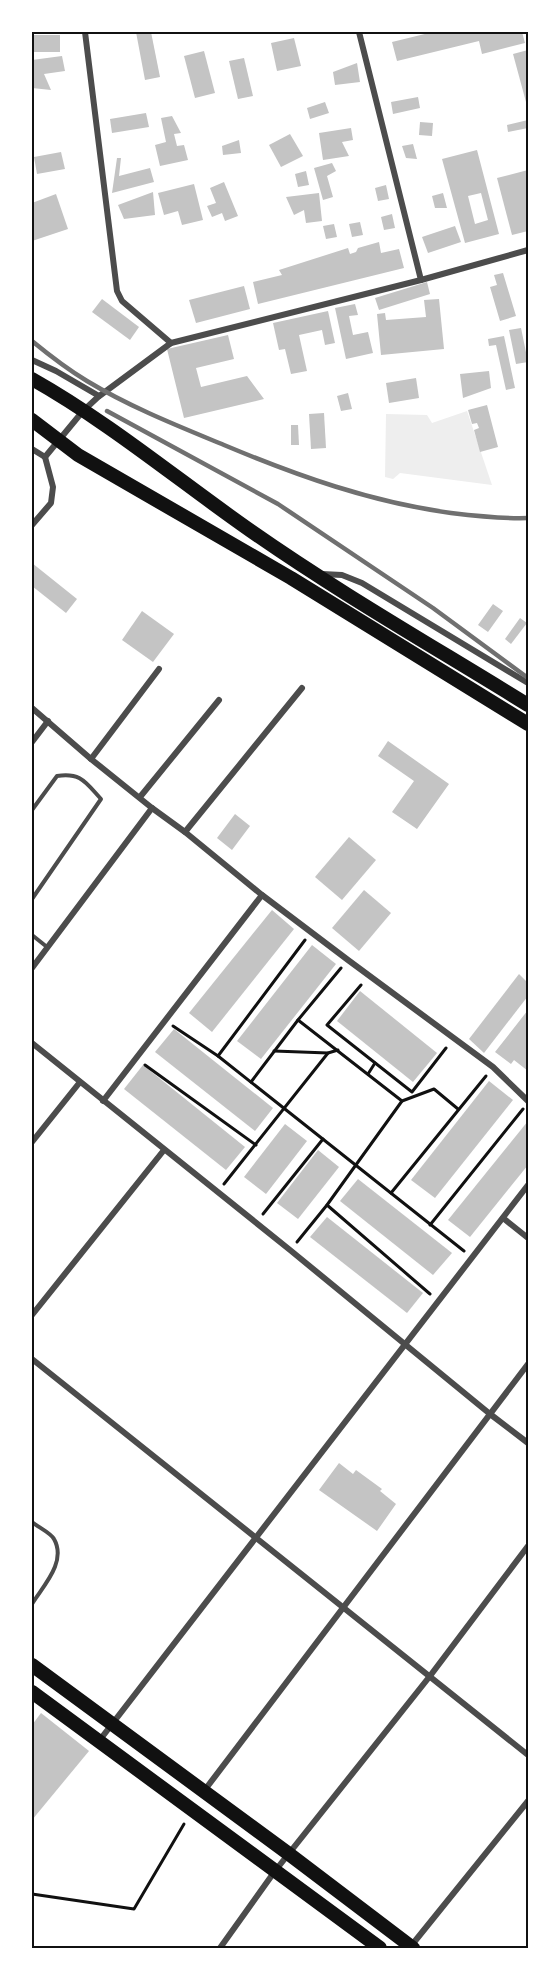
<svg xmlns="http://www.w3.org/2000/svg" width="560" height="1980" font-family="Ubuntu,sans-serif">
<style>
.green{fill:#eee}
.building{fill:#c4c4c4;fill-rule:evenodd}
.lines{fill:none;stroke-linecap:round;stroke-linejoin:round}
.path{stroke:#111;stroke-width:3}
.service{stroke:#4c4c4c;stroke-width:4}
.minor{stroke:#4c4c4c;stroke-width:6}
.primary{stroke:#111;stroke-width:14}
.trunk{stroke:#111;stroke-width:14}
.rail{stroke:#707070;stroke-width:4.5}
.neatline{fill:none;stroke:#111;stroke-width:2}
</style>
<rect width="100%" height="100%" fill="#fff"/>
<polygon class="green" points="467,411 492,485 400,473 393,479 385,477 386,414 427,415 432,423"/>
<g class="building">
<polygon points="136,32 151,32 160,77 145,80"/>
<polygon points="433,32 522,32 525,43 482,54 479,41 397,61 392,42"/>
<polygon points="32,35 60,35 60,52 33,52"/>
<polygon points="294,38 301,66 277,71 271,43"/>
<polygon points="528,50 528,101 526,102 513,54"/>
<polygon points="204,51 215,93 195,98 184,56"/>
<polygon points="62,56 65,71 44,74 51,90 32,88 32,60"/>
<polygon points="244,58 253,96 238,99 229,61"/>
<polygon points="357,63 360,82 335,85 333,72"/>
<polygon points="418,97 420,108 393,114 391,102"/>
<polygon points="325,102 329,113 310,119 307,108"/>
<polygon points="146,113 149,127 112,133 110,119"/>
<polygon points="172,116 181,133 174,134 177,146 184,145 188,160 160,166 155,145 166,142 161,118"/>
<polygon points="528,120 528,128 508,132 507,125"/>
<polygon points="420,122 433,123 432,136 419,135"/>
<polygon points="351,128 353,140 342,142 349,156 323,160 319,133"/>
<polygon points="290,134 303,156 281,167 269,145"/>
<polygon points="239,140 241,153 223,155 222,146"/>
<polygon points="413,144 417,159 406,158 402,146"/>
<path d="M477 150 499 234 465 243 442 159ZM481 193 488 220 475 224 468 196Z"/>
<polygon points="61,152 65,169 37,174 34,157"/>
<polygon points="117,158 121,158 119,176 150,168 154,182 112,193"/>
<polygon points="332,163 336,171 327,176 333,197 323,200 314,168"/>
<polygon points="528,170 528,231 512,235 497,178"/>
<polygon points="306,171 309,185 298,187 295,174"/>
<polygon points="224,182 238,216 225,221 222,213 212,217 207,206 216,203 210,188"/>
<polygon points="194,184 203,220 182,225 178,211 164,215 158,193"/>
<polygon points="386,185 389,199 378,201 375,188"/>
<polygon points="153,192 155,215 124,219 118,205"/>
<polygon points="319,193 322,221 306,223 304,210 294,215 286,197"/>
<polygon points="443,193 447,208 435,208 432,196"/>
<polygon points="56,194 68,229 32,241 32,203"/>
<polygon points="392,214 395,228 384,230 381,217"/>
<polygon points="360,222 363,235 352,237 349,224"/>
<polygon points="334,224 337,237 326,239 323,226"/>
<polygon points="455,226 461,242 428,253 422,237"/>
<polygon points="379,242 381,253 399,249 404,268 258,304 253,282 282,275 279,270 348,248 350,254 356,252 358,248"/>
<polygon points="503,273 516,316 500,321 490,287 497,285 494,275"/>
<polygon points="427,282 430,294 379,310 375,298"/>
<polygon points="244,286 250,309 196,323 189,300"/>
<polygon points="102,299 139,327 130,340 92,312"/>
<polygon points="439,299 444,349 381,355 377,314 385,313 386,320 426,317 424,300"/>
<polygon points="355,304 358,315 349,316 353,335 368,332 373,353 346,359 335,308"/>
<polygon points="328,311 335,343 325,345 322,330 299,335 307,371 291,374 285,349 279,350 273,323"/>
<polygon points="521,328 528,362 516,364 509,330"/>
<polygon points="228,335 234,359 196,368 201,387 247,376 264,399 184,418 167,349"/>
<polygon points="504,336 515,388 506,390 496,345 489,346 488,339"/>
<polygon points="489,371 491,388 463,398 460,374"/>
<polygon points="416,378 419,398 389,403 386,383"/>
<polygon points="348,393 352,409 341,411 337,396"/>
<polygon points="487,405 498,447 480,452 474,430 479,428 477,423 472,424 468,410"/>
<polygon points="324,413 326,448 311,449 309,414"/>
<polygon points="291,425 298,425 299,445 291,445"/>
<polygon points="32,563 77,599 66,613 32,586"/>
<polygon points="493,604 503,611 488,632 478,625"/>
<polygon points="142,611 174,634 153,662 122,640"/>
<polygon points="520,618 527,623 511,644 505,639"/>
<polygon points="388,741 449,784 417,829 392,812 414,781 378,756"/>
<polygon points="235,814 250,826 232,850 217,838"/>
<polygon points="349,837 376,860 342,900 315,877"/>
<polygon points="364,890 391,913 359,951 332,928"/>
<polygon points="272,910 294,929 212,1032 189,1013"/>
<polygon points="312,945 336,964 261,1059 237,1041"/>
<polygon points="519,974 528,983 528,996 484,1053 469,1039"/>
<polygon points="360,991 437,1053 413,1082 337,1021"/>
<polygon points="528,1010 528,1071 514,1060 511,1064 495,1052"/>
<polygon points="174,1029 273,1108 255,1131 155,1052"/>
<polygon points="143,1065 245,1147 226,1170 124,1089"/>
<polygon points="489,1081 513,1100 435,1198 411,1180"/>
<polygon points="528,1121 528,1165 470,1237 448,1220"/>
<polygon points="285,1124 307,1141 266,1194 244,1177"/>
<polygon points="318,1150 339,1167 298,1219 277,1203"/>
<polygon points="358,1179 452,1253 433,1275 340,1201"/>
<polygon points="327,1217 423,1293 407,1313 310,1237"/>
<polygon points="339,1463 353,1474 356,1470 382,1489 380,1491 396,1504 377,1531 319,1490"/>
<polygon points="41,1713 89,1751 32,1820 32,1725"/>
</g>
<g class="lines">
<g class="path">
<polyline points="341,968 298,1020 402,1101 434,1089 458,1109"/>
<polyline points="361,985 327,1025 412,1092 446,1048"/>
<polyline points="173,1026 218,1056 464,1251"/>
<polyline points="274,1051 328,1053 338,1050"/>
<polyline points="218,1056 305,940"/>
<polyline points="145,1065 256,1145"/>
<polyline points="368,1074 375,1063"/>
<polyline points="251,1082 298,1020"/>
<polyline points="224,1184 328,1053"/>
<polyline points="391,1193 486,1076"/>
<polyline points="327,1205 430,1294"/>
<polyline points="263,1214 323,1139"/>
<polyline points="430,1225 523,1109"/>
<polyline points="297,1242 327,1205 402,1101"/>
<polyline points="32,1894 134,1909 184,1824"/>
</g>
<g class="service">
<path d="M32 810 57 776C81 772 86 783 101 799L32 899"/>
<polyline points="32,935 47,947"/>
<path d="M32 1522C38 1527 51 1533 54 1539 67 1562 43 1586 32 1604"/>
</g>
<g class="minor">
<polyline points="85,32 117,291 122,301 171,343"/>
<polyline points="359,32 421,280"/>
<polyline points="32,360 56,371 99,396"/>
<polyline points="32,449 45,457"/>
<polyline points="45,457 83,411 98,397 171,343 421,280 528,250"/>
<polyline points="32,525 51,503 53,487 45,457"/>
<polyline points="322,574 342,575 362,583 528,683"/>
<polyline points="32,708 91,759 152,808 185,832 262,895 348,960 493,1067 528,1101"/>
<polyline points="32,742 48,721"/>
<polyline points="91,759 159,669"/>
<polyline points="140,797 219,700"/>
<polyline points="185,832 302,688"/>
<polyline points="32,968 152,808"/>
<polyline points="32,1043 290,1250 490,1414 528,1443"/>
<polyline points="103,1101 262,895"/>
<polyline points="32,1142 80,1082"/>
<polyline points="503,1218 528,1238"/>
<polyline points="32,1315 164,1150"/>
<polyline points="32,1359 528,1755"/>
<polyline points="99,1741 528,1185"/>
<polyline points="204,1791 528,1364"/>
<polyline points="411,1946 528,1801"/>
<polyline points="220,1948 275,1871 430,1676 528,1546"/>
</g>
<g class="primary">
<path d="M32 379C110 423 178 480 251 531 341 594 436 648 528 705"/>
<polyline points="32,420 78,455 291,578 528,724"/>
</g>
<g class="trunk">
<polyline points="32,1665 289,1854 413,1948"/>
<polyline points="32,1692 380,1948"/>
</g>
<g class="rail">
<path d="M32 341C49 355 67 369 87 381 130 407 178 426 224 445 298 476 371 502 451 513 476 516 503 519 528 518"/>
<polyline points="107,411 278,504 433,608 528,678"/>
</g>
</g>
<rect width="560" height="1980" fill="none" stroke="#ffffff" stroke-width="66"/>
<rect x="33" y="33" width="494" height="1914" class="neatline"/>
</svg>
